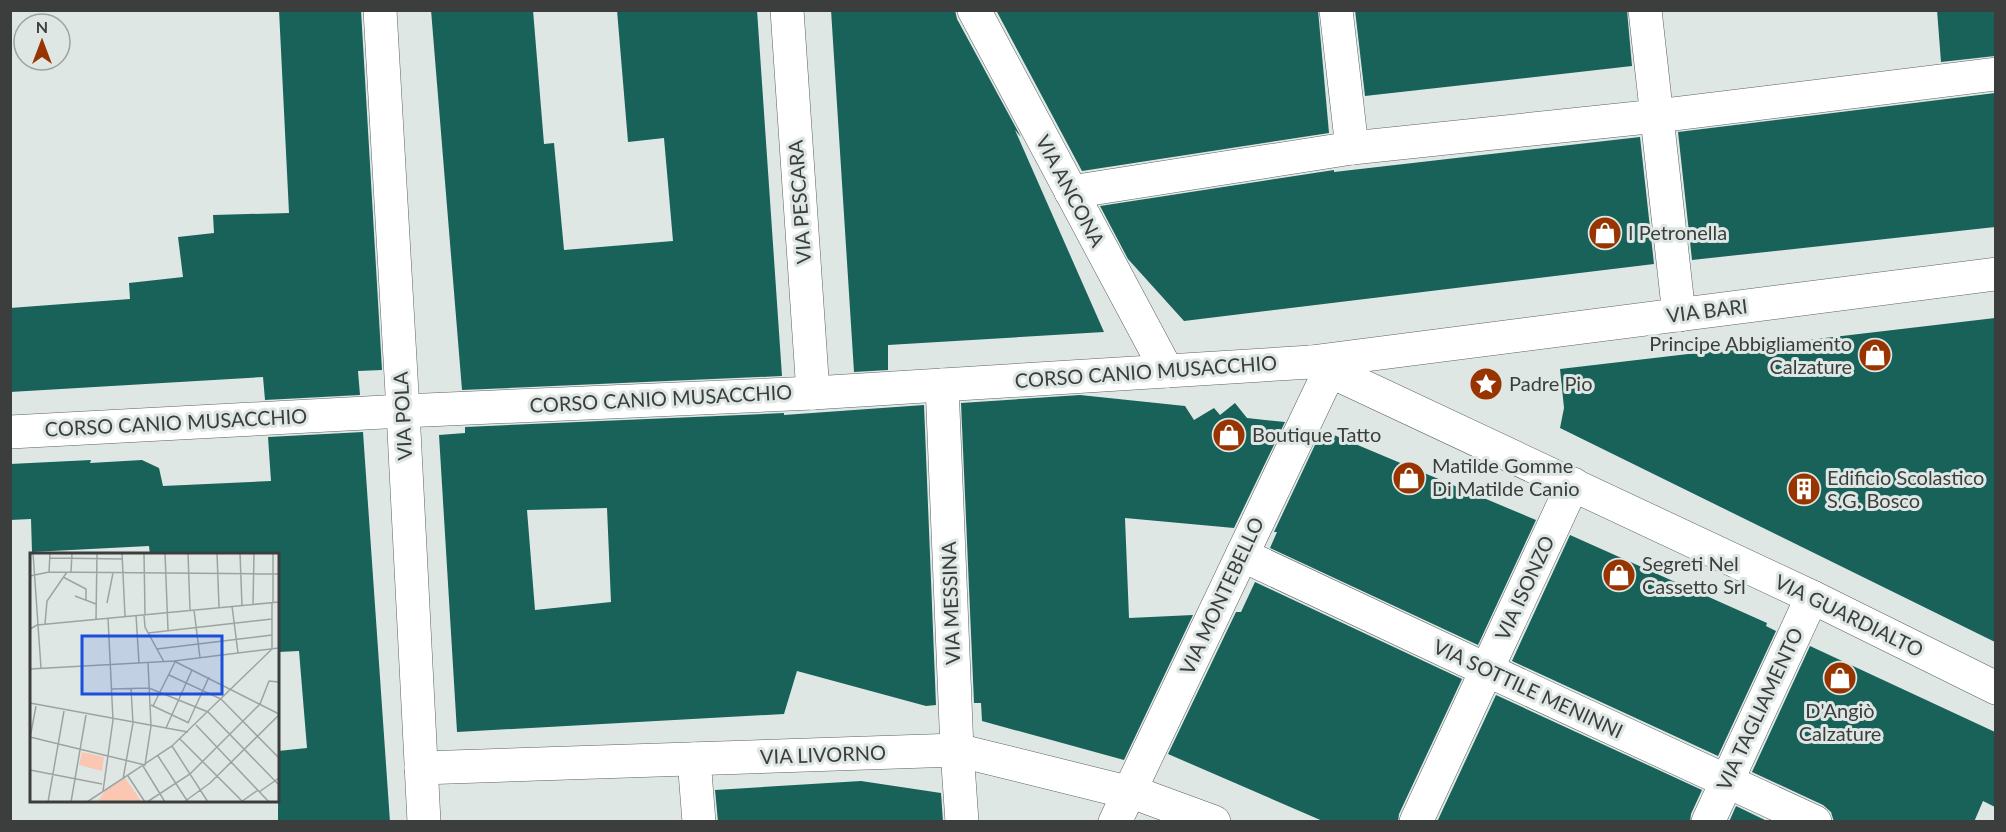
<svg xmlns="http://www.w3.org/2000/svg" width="2006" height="832" font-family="Lato,sans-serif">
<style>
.building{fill:#196259;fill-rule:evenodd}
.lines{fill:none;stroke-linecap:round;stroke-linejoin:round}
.street-casing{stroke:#5c6261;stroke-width:34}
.secondary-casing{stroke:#5c6261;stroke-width:34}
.street{stroke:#fff;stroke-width:33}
.secondary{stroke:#fff;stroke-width:33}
.labels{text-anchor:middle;stroke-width:6;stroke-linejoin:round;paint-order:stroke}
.street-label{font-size:20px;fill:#3b3e3d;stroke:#dfe7e5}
.poi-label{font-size:20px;fill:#3b3e3d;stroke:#dfe7e5;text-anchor:start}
.inset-road{fill:none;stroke:#9da3a2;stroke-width:1.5}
.view{fill:#1d4ed8;fill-opacity:0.15;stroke:#1d4ed8;stroke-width:3}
.inset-edge{fill:none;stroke:#3b3e3d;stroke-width:3}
</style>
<rect width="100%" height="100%" fill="#dfe7e5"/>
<g class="building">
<polygon points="279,10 361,10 382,370 358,371 360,395 265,400 263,377 10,392 10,308 130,299 129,283 183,277 178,237 214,233 213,215 289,213"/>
<polygon points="431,10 533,10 544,144 554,143 564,250 673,241 664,138 628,142 617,10 757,10 782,376 462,390"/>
<polygon points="831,10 955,10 957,19 1021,137 1015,130 1104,332 888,345 888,370 854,372"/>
<polygon points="996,10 1318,10 1329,133 1082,171"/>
<polygon points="1355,10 1627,10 1632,66 1365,96"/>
<polygon points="1937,10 1995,10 1995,56 1941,62"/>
<polygon points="1995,93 1995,227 1692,260 1678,132"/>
<polygon points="1640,137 1654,264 1184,321 1128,259 1100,206 1334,170 1334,172"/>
<polygon points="1995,318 1995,642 1560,428 1564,408 1560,369"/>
<polygon points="1080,395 1185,406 1194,420 1214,408 1220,415 1235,403 1247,418 1285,422 1234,528 1125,518 1129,618 1193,615 1124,760 982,721 981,703 974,703 961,403"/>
<path d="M924 405 936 705 926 706 797 671 784 714 457 732 439 435 465 433V427L784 413V415ZM607 508 611 602 535 610 527 510Z"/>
<polygon points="1322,430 1536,520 1478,645 1270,548 1277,532 1274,532"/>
<polygon points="363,432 390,822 278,822 278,751 307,748 299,651 278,652 278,555 150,555 149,546 32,552 31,519 10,520 10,464 91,460 90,463 142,460 159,468 163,486 271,481 268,437"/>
<polygon points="1570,535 1767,623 1766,626 1776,631 1718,756 1512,661"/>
<polygon points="1255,582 1462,679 1399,814 1398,822 1325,822 1168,754 1236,612 1241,612"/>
<polygon points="1810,646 1995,732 1995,807 1983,801 1974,822 1834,822 1831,812 1823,805 1752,772"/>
<polygon points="1496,695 1702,790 1691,814 1690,822 1437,822"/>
<polygon points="861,781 941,793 943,822 718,822 715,790"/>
<polygon points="1736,806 1769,822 1729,822"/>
</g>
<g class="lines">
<defs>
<g id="street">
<polyline points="380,10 403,411 424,822"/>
<polyline points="787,10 813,393"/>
<polyline points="974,10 1167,371"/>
<polyline points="1336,10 1352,148"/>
<polyline points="1645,10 1679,315"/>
<polyline points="1071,192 1352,148 1657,116 1996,74"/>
<polyline points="942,385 957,750 962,822"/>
<polyline points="1242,555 1487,670 1815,822"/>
<polyline points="694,759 699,822"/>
<polyline points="421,768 957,750 1143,796 1214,822"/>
<polyline points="1115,822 1330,370"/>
<polyline points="1416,822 1573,484"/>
<polyline points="1708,822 1812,597"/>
</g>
<g id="secondary">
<polyline points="1311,362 1812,597 1996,688"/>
<polyline points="10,432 403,411 813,393 1311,362 1996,274"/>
</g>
</defs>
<use href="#street" class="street-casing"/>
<use href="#secondary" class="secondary-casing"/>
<use href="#street" class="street"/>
<use href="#secondary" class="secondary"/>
</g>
<defs>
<symbol id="shop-disc" viewBox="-11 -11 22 22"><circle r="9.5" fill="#983400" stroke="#dfe7e5"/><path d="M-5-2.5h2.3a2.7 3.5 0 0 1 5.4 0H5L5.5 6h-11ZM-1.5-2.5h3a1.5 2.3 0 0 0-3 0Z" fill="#fff"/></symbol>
<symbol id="sight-disc" viewBox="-11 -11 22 22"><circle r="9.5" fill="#983400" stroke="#dfe7e5"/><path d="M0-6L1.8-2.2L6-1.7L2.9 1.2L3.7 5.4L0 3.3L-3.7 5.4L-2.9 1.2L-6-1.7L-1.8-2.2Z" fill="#fff"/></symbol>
<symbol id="building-disc" viewBox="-11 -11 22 22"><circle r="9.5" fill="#983400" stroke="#dfe7e5"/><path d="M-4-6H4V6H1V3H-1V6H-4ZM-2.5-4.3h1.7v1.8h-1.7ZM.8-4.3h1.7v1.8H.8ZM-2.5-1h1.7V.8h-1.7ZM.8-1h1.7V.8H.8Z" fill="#fff"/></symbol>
</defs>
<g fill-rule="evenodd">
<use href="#shop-disc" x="1586" y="214" width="38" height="38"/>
<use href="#shop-disc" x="1856" y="336" width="38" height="38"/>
<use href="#sight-disc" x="1467" y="365" width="38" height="38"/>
<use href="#shop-disc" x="1210" y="416" width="38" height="38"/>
<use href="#shop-disc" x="1390" y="459" width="38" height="38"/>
<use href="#building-disc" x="1785" y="470" width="38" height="38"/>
<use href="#shop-disc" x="1600" y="556" width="38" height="38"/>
<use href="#shop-disc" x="1821" y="659" width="38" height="38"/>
</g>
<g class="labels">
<g class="street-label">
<text transform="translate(1070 191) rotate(62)" y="7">VIA ANCONA</text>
<text transform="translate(800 202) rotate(-94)" y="7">VIA PESCARA</text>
<text transform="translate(1707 311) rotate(-7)" y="7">VIA BARI</text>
<text transform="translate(1146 372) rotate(-4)" y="7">CORSO CANIO MUSACCHIO</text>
<text transform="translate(661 399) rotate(-3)" y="7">CORSO CANIO MUSACCHIO</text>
<text transform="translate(403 416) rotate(-93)" y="7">VIA POLA</text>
<text transform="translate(176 423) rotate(-3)" y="7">CORSO CANIO MUSACCHIO</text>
<text transform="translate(1525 588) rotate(-65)" y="7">VIA ISONZO</text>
<text transform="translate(1222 596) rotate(-65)" y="7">VIA MONTEBELLO</text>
<text transform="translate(951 603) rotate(-92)" y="7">VIA MESSINA</text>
<text transform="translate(1849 616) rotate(26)" y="7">VIA GUARDIALTO</text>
<text transform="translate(1528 689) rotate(25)" y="7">VIA SOTTILE MENINNI</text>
<text transform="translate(1760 709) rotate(-65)" y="7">VIA TAGLIAMENTO</text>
<text transform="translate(823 755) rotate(-2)" y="7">VIA LIVORNO</text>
</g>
<g class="poi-label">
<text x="1628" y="240">I Petronella</text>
<text x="1852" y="351" text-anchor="end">Principe Abbigliamento<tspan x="1852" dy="23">Calzature</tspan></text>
<text x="1509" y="391">Padre Pio</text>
<text x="1252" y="442">Boutique Tatto</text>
<text x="1432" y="473">Matilde Gomme<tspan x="1432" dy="23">Di Matilde Canio</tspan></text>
<text x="1827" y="485">Edificio Scolastico<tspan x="1827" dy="23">S.G. Bosco</tspan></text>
<text x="1642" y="571">Segreti Nel<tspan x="1642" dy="23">Cassetto Srl</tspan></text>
<text x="1840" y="718" text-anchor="middle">D'Angiò<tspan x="1840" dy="23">Calzature</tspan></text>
</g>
</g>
<g transform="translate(30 553)">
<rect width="249" height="249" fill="#dfe7e5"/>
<path d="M52 199 74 204 72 218 49 212ZM95 225 112 249H67L75 238Z" fill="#fbc6b2"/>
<path class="inset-road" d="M3 0 11 115M92 0 95 63M114 0 115 61M135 0 138 77M158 0 160 57M187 0 189 54M210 0 212 53M20 5 93 6M19 19 20 0M41 19 42 0M0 23 19 19 249 21M33 24 56 36V47M45 43 66 51M243 49V0M77 50 83 20M223 52 224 0M202 53 208 100M164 57 170 105M106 62 109 110M114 62 115 74 134 109M66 66 67 0M15 71 17 48 37 19M0 76 7 72 249 49M118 80 242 66M127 96 242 82M242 96V50M144 108 249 161M0 116 144 108 249 95M139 122 191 146 249 205M82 136 119 135 178 159 249 232M0 150 158 179M121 152 159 170M123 153 145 109M158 170 179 124M166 172 239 249M136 175 162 117M0 184 115 212 121 173 118 110M0 185 6 153M150 186 212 248M142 193 178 249M128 203 158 249M113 213 135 249M0 217 72 231M98 223 115 249M93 226 103 170 101 136M73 238 83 167 78 65M229 239 249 225M18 249 34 158M41 249 56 162M57 249 142 193 242 96M117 249 160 221 230 151 239 128 249 129M154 249 180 230 249 162M211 249 228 237"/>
<path class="view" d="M52 83H192V141H52Z"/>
<rect width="249" height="249" class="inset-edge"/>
</g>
<rect width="2006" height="832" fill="none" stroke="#3b3e3d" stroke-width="24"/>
<g transform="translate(42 42)"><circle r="28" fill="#dfe7e5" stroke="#9da3a2" stroke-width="1.5"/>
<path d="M0-4.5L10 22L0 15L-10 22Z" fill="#983400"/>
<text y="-9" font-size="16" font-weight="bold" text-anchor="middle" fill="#3b3e3d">N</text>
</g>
</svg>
